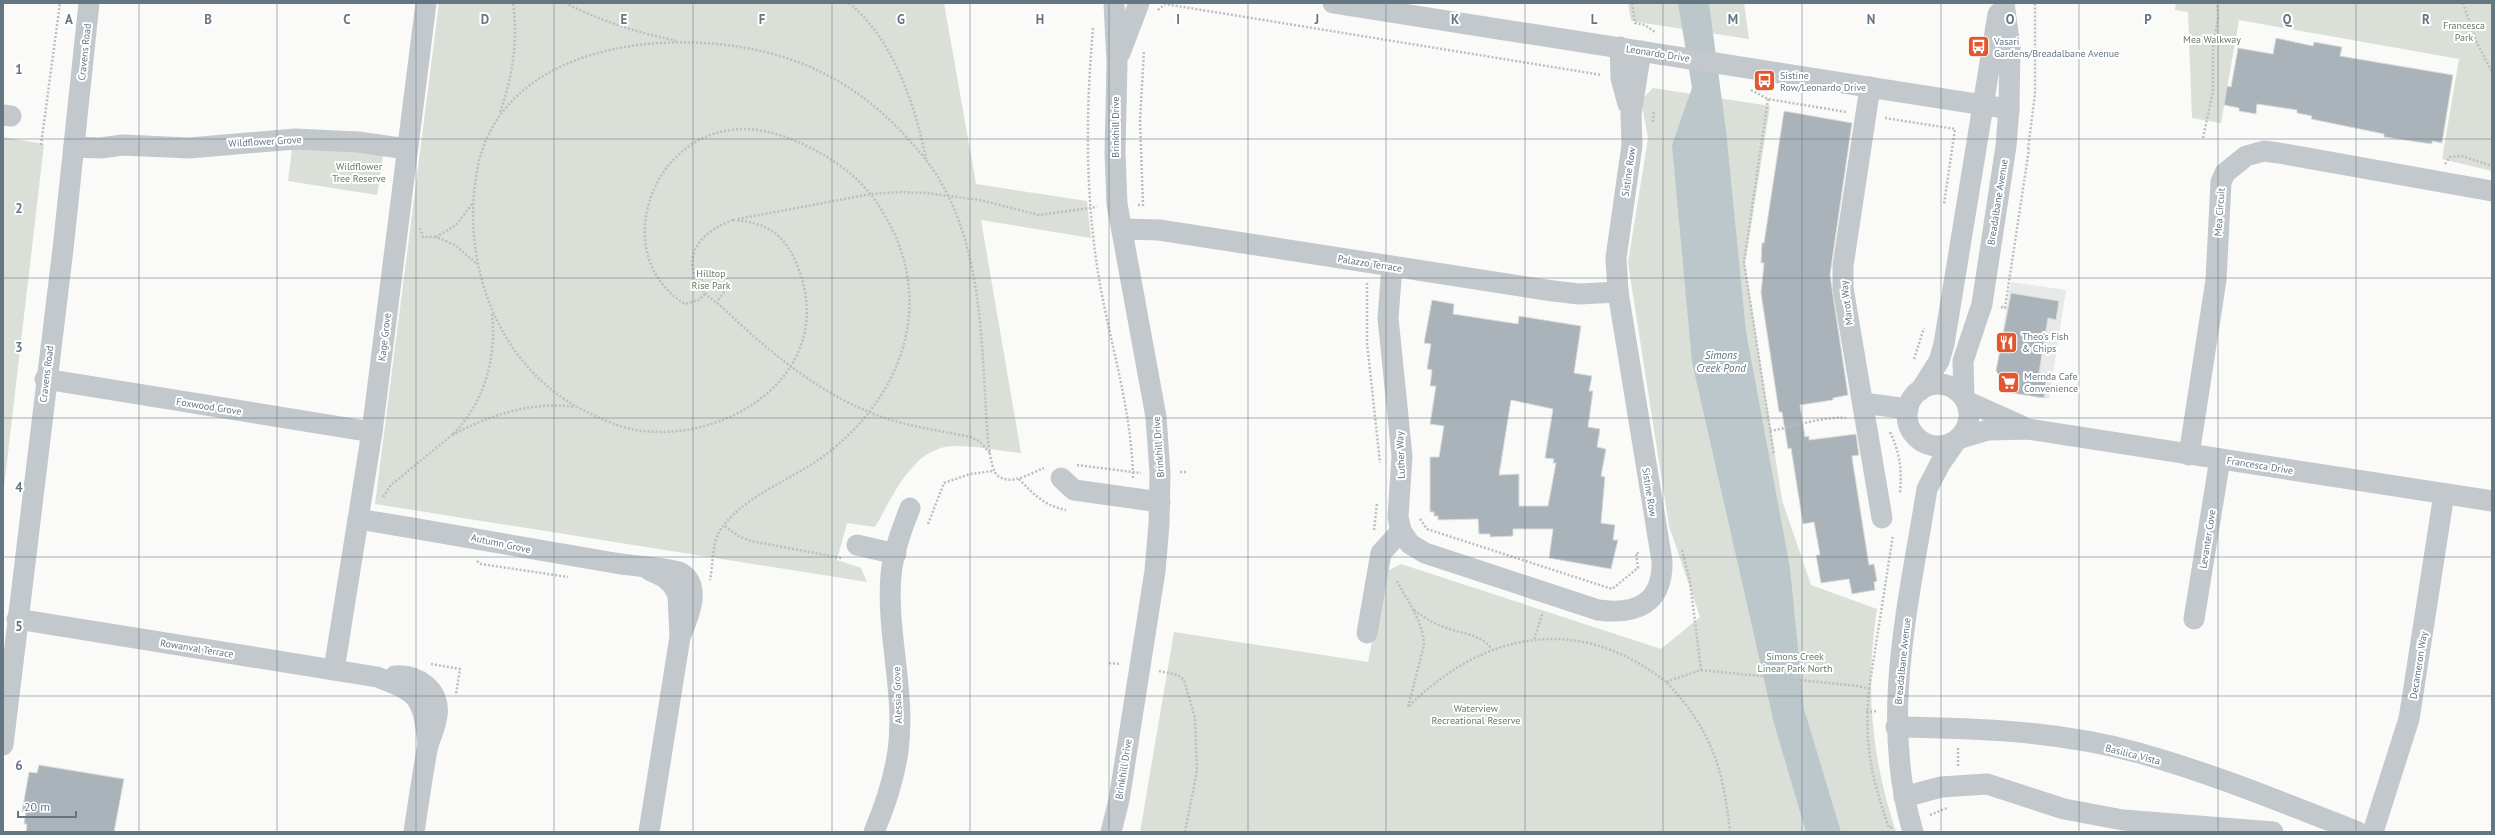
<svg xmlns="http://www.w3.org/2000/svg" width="2495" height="835" font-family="'PT Sans',sans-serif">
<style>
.built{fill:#e8e9e9}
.green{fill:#dadfd7}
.water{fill:#bbc7cb}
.building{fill:#aab3b9;stroke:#dcdcda;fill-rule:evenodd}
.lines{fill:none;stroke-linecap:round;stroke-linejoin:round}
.path{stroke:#bbbfc2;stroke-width:2.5;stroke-dasharray:2 2;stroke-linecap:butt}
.minor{stroke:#c3c8cc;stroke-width:21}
.grid{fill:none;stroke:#657683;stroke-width:1;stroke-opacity:0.55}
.labels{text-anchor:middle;stroke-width:4;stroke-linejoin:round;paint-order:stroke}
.park-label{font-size:10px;fill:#687a64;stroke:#fff}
.poi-label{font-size:10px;fill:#657683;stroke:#fff;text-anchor:start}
.street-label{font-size:10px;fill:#657683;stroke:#fff}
.water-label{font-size:11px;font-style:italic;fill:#60757c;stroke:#fff}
.grid-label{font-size:13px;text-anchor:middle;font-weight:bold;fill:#657683;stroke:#fff;stroke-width:4;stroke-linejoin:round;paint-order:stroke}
</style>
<rect width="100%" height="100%" fill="#fafaf8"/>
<polygon class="built" points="2011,282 2066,290 2049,399 2012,393 1996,371"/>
<g class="green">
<path d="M439 3H944L976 184 1087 201 1091 238 981 220 1021 453C1000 451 978 446 956 446 913 445 893 497 875 527L847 523 837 560 861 568 867 582 375 504Z"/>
<polygon points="1628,3 1744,3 1749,39 1631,21"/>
<polygon points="2176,3 2492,3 2492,171 2442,159 2459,59 2239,20 2221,123 2192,118 2188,12 2175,10"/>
<path d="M1653 88 1770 106 1745 264 1782 500 1811 585 1877 609C1865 688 1871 756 1896 832H1140L1174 632 1368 662 1386 572 1401 564 1661 649 1700 617 1669 526 1628 263 1648 138 1641 100Z"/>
<polygon points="3,137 44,144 3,496"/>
<polygon points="292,149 338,149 383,156 377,195 288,181"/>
</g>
<polygon class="water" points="1678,3 1709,3 1726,131 1746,332 1790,568 1804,709 1841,832 1806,832 1774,723 1692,362 1672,145 1692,88"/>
<g class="building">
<polygon points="2276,38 2313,46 2314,42 2342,47 2340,56 2453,75 2442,143 2432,141 2432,144 2384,137 2384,134 2311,119 2312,116 2297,113 2297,110 2257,104 2256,114 2239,111 2239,108 2224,105 2227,86 2231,87 2238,48 2273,54"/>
<polygon points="1784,111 1852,123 1830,275 1848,395 1833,398 1833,400 1800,405 1805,437 1809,436 1809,440 1856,434 1859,455 1852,456 1853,464 1869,565 1874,564 1877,581 1874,582 1875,590 1852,594 1849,579 1821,583 1816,555 1820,555 1814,522 1803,524 1791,448 1788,449 1782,412 1779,412 1761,293 1764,263 1761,263 1762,243 1764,243"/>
<polygon points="2011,293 2059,301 2056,320 2048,318 2039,373 2047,374 2044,398 2012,393 1996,371"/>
<path d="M1432 300 1454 304 1453 314 1518 324 1519 316 1581 326 1574 373 1592 376 1589 391H1593L1588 427 1600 429 1597 447 1606 449 1601 476 1605 477 1601 523 1615 525 1613 540H1618L1611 569 1549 558 1553 529H1513V536L1490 537V534H1479L1478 519 1438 520V516H1434V512H1430V457H1439L1444 426 1430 424 1436 386H1430L1432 370 1427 369 1431 344 1424 343ZM1511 400 1553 409 1545 458 1554 459 1553 463H1556L1548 506H1519V474L1499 475Z"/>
<polygon points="39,765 124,779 114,832 26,832 27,824 24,824 26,812 22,812 29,772 37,773"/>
</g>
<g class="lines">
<g class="path">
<path d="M565 3C601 21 638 33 678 41"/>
<path d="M849 3C893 39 915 104 926 159"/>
<polyline points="1632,3 1635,23 1645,25 1656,33"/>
<polyline points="2463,3 2476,41 2492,72"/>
<polyline points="1158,10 1165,4 1602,75"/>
<path d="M1093 28C1085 119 1085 210 1103 300 1115 361 1132 416 1133 479"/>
<polyline points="1751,90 1768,99 1846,112"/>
<polyline points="1768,99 1744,262 1774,455"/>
<path d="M500 112C513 76 518 41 513 3"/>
<polyline points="1885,118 1955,129 1944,204"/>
<polyline points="1653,122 1654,111"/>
<polyline points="2203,138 2213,91 2213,50 2218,17 2217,3"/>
<polyline points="41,145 60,3"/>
<polyline points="2028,149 2035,94 2035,3"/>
<polyline points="2445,164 2450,157 2462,156 2492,166"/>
<polyline points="472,204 456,225 436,237 455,245 477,264"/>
<polyline points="1138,205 1143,205 1140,120 1144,51"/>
<polyline points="738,219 871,194 899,192 925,193 980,200 1039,215 1097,207"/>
<path d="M733 220C768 222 787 236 799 270 836 370 734 441 643 431 623 429 606 421 589 413 499 371 460 265 477 171 501 32 703 21 808 66 855 86 890 116 922 155 980 225 981 327 986 413 987 426 989 470 998 476 1012 486 1031 473 1044 468"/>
<path d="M733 220C705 230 681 252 698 283 704 295 714 300 723 308 767 350 815 390 871 413 903 426 937 430 971 437L979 441 990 453"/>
<polyline points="420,228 423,237 436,237"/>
<path d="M698 283C707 274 716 270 726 281V289L717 302"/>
<polyline points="1367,283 1367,343 1380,463"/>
<path d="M705 294 699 300 685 304C610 258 648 140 731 130 756 126 784 135 807 146 839 162 866 182 884 214 938 304 901 400 821 458 789 481 741 497 719 532 712 545 713 566 710 580"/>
<polyline points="2001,307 2005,308 2029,149"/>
<path d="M492 314C497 358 484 404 452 435 490 415 531 401 575 407"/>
<polyline points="1914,359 1924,328"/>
<path d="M1770 431C1795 427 1820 416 1846 418"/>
<path d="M1890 432C1900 453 1902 469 1900 493"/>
<polyline points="1077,465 1141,473"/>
<polyline points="1180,472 1186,472"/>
<path d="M1019 479C1033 494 1045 506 1066 510"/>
<polyline points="383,497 391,485 452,435"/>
<polyline points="1420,519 1427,529 1612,589 1638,568 1636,553 1640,553"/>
<polyline points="928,524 944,483 970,474 993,471"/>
<polyline points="725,526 738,536 751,541 841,558"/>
<polyline points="1374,530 1377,504"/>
<path d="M1682 550 1690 582 1701 670 1666 682C1712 730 1723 768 1730 832"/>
<polyline points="477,561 481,564 568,577"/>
<path d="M1397 581C1408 602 1423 621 1424 645L1408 707C1484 631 1579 613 1666 682"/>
<path d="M1414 610C1423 617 1433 623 1444 627 1461 634 1479 633 1492 649"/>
<polyline points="1534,639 1543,612"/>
<polyline points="1109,663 1121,664"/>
<polyline points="431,664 460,669 456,694"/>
<path d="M1701 670 1858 686 1869 689C1864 743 1871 777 1889 828L1893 827"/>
<polyline points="1159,671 1178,675 1184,680 1195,718 1197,771 1185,832"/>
<polyline points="1869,689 1893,535"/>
<polyline points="1866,712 1878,711"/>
<polyline points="1958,748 1958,767"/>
<polyline points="1930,815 1947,808"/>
</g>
<g class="minor">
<polyline points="1333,3 2009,109"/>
<polyline points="1620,47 1621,78 1628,104"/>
<polyline points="1120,53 1139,3"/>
<polyline points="1870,87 1843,266 1843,288 1882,518"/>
<polyline points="3,115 11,116"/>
<polyline points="74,147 100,148 123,145 189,148 295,139 358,142 407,149"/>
<polyline points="1122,229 1159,230 1553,291 1579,294 1618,292"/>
<path d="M1392 267 1388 318 1402 456 1398 517 1401 531 1410 544 1425 553 1598 610C1636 615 1663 604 1662 561L1618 292 1616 258 1632 145 1631 114 1641 51"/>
<polyline points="45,379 372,432"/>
<circle cx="1938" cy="415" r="31"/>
<polyline points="1920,391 1939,361 1944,344 1998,14"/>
<polyline points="1964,398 1963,361 1982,304 2006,146 2009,109 2010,47 2004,3"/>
<polyline points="1966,401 2022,426"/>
<polyline points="1863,403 1908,409"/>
<polyline points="1958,439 1988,430 2028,429 2492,501"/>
<polyline points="2189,455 2216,280 2221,182 2225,173 2246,156 2264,151 2279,153 2492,191"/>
<polyline points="1061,478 1074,490 1160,502"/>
<path d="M358 519C444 533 530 549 615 563 629 566 673 568 681 573 703 587 687 620 680 637"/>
<polyline points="857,545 896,554"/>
<polyline points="649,570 664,577 672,584 678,595 680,637 649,832"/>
<path d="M17 619 377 677C420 693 422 697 428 742"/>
<polyline points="2194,619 2220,459"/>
<polyline points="1367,633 1381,553 1401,531"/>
<polyline points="334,670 372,432 426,3"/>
<path d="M395 676C418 674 441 691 437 715 436 728 429 738 427 750 422 778 418 805 414 832"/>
<path d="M1896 727C1978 728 2060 731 2139 753 2214 774 2286 804 2358 832"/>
<polyline points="3,745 63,249 89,3"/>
<polyline points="1904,797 1941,787 1987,784 2064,809 2123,820 2273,832"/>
<path d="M874 832C885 806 894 779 898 751 906 692 886 633 891 575 893 552 902 529 910 508"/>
<polyline points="1111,832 1119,800 1155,571 1159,524 1160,473 1156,417 1117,204 1115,153 1117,63 1114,3"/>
<path d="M1913 832C1879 719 1909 602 1927 489L1940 464 1956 441"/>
<polyline points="2373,832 2409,719 2444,494"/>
</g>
</g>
<path class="grid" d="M139 3V832M277 3V832M416 3V832M554 3V832M693 3V832M832 3V832M970 3V832M1109 3V832M1248 3V832M1386 3V832M1525 3V832M1663 3V832M1802 3V832M1941 3V832M2079 3V832M2218 3V832M2356 3V832M3 139H2492M3 278H2492M3 418H2492M3 557H2492M3 696H2492"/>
<defs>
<symbol id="bus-square" viewBox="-11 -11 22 22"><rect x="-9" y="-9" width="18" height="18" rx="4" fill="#e4572e" stroke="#fff"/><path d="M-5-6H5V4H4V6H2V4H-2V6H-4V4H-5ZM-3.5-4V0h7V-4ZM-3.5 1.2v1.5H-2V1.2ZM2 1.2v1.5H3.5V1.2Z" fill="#fff"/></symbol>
<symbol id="restaurant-square" viewBox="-11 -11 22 22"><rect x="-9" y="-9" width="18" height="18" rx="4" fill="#e4572e" stroke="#fff"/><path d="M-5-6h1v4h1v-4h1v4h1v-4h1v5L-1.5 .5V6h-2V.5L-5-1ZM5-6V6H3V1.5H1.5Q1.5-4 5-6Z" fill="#fff"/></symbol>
<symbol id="supermarket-square" viewBox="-11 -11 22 22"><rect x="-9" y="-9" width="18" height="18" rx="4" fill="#e4572e" stroke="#fff"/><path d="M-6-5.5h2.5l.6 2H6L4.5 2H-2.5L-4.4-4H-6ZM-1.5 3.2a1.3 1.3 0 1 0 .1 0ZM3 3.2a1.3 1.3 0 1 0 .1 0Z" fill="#fff"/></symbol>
</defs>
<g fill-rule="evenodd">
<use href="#bus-square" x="1966" y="34" width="25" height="25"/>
<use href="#bus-square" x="1752" y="68" width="25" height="25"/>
<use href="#restaurant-square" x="1994" y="330" width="25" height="25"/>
<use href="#supermarket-square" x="1996" y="370" width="25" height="25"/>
</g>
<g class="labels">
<g class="park-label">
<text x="2464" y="29">Francesca<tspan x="2464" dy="12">Park</tspan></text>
<text x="2212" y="43">Mea Walkway</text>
<text x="359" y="170">Wildflower<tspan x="359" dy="12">Tree Reserve</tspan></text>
<text x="711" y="277">Hilltop<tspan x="711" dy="12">Rise Park</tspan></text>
<text x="1795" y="660">Simons Creek<tspan x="1795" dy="12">Linear Park North</tspan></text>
<text x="1476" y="712">Waterview<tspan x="1476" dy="12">Recreational Reserve</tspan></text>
</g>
<g class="poi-label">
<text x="1994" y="45">Vasari<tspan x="1994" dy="12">Gardens/Breadalbane Avenue</tspan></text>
<text x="1780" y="79">Sistine<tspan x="1780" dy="12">Row/Leonardo Drive</tspan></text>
<text x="2022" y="340">Theo's Fish<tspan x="2022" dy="12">&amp; Chips</tspan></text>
<text x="2024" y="380">Mernda Cafe<tspan x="2024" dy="12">Convenience</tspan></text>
</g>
<g class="street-label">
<text transform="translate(84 52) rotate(-84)" y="4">Cravens Road</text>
<text transform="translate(1658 53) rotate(9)" y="4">Leonardo Drive</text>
<text transform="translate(1115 127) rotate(-90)" y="4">Brinkhill Drive</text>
<text transform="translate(265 141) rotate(-3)" y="4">Wildflower Grove</text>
<text transform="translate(1628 172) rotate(-82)" y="4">Sistine Row</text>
<text transform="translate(1997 202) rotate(-81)" y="4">Breadalbane Avenue</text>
<text transform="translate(2219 212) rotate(-86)" y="4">Mea Circuit</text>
<text transform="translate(1370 263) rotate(9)" y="4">Palazzo Terrace</text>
<text transform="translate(1846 303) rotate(-97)" y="4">Marot Way</text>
<text transform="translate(384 337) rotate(-83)" y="4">Kage Grove</text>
<text transform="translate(46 374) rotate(-83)" y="4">Cravens Road</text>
<text transform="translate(209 406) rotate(9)" y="4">Foxwood Grove</text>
<text transform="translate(1158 447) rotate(-94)" y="4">Brinkhill Drive</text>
<text transform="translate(1400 455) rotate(-92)" y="4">Luther Way</text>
<text transform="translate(2260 465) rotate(9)" y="4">Francesca Drive</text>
<text transform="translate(1650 492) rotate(81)" y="4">Sistine Row</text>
<text transform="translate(2207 539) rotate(-81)" y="4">Levanter Cove</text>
<text transform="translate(501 543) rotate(12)" y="4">Autumn Grove</text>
<text transform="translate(197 648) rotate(9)" y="4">Rowanval Terrace</text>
<text transform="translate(1902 661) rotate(-84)" y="4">Breadalbane Avenue</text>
<text transform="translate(2418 665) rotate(-81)" y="4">Decameron Way</text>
<text transform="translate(897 695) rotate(-92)" y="4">Alessia Grove</text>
<text transform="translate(2133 754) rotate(14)" y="4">Basilica Vista</text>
<text transform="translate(1123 769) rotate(-81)" y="4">Brinkhill Drive</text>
</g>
<g class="water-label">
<text x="1721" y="359">Simons<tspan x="1721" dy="13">Creek Pond</tspan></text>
</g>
</g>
<g class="grid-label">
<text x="69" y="24">A</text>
<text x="208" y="24">B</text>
<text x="347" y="24">C</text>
<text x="485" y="24">D</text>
<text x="624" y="24">E</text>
<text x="762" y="24">F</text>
<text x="901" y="24">G</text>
<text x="1040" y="24">H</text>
<text x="1178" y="24">I</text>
<text x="1317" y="24">J</text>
<text x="1455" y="24">K</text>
<text x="1594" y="24">L</text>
<text x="1733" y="24">M</text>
<text x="1871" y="24">N</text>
<text x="2010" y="24">O</text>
<text x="2148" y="24">P</text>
<text x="2287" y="24">Q</text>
<text x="2426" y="24">R</text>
<text x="19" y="74">1</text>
<text x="19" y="213">2</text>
<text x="19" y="352">3</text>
<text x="19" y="492">4</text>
<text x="19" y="631">5</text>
<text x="19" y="770">6</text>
</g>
<rect width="2495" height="835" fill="none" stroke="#657683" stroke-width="8"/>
<path d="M18 811v6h58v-6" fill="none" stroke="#657683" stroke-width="2"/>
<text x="24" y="811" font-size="12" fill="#657683" stroke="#ffffff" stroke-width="3" paint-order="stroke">20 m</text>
</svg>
